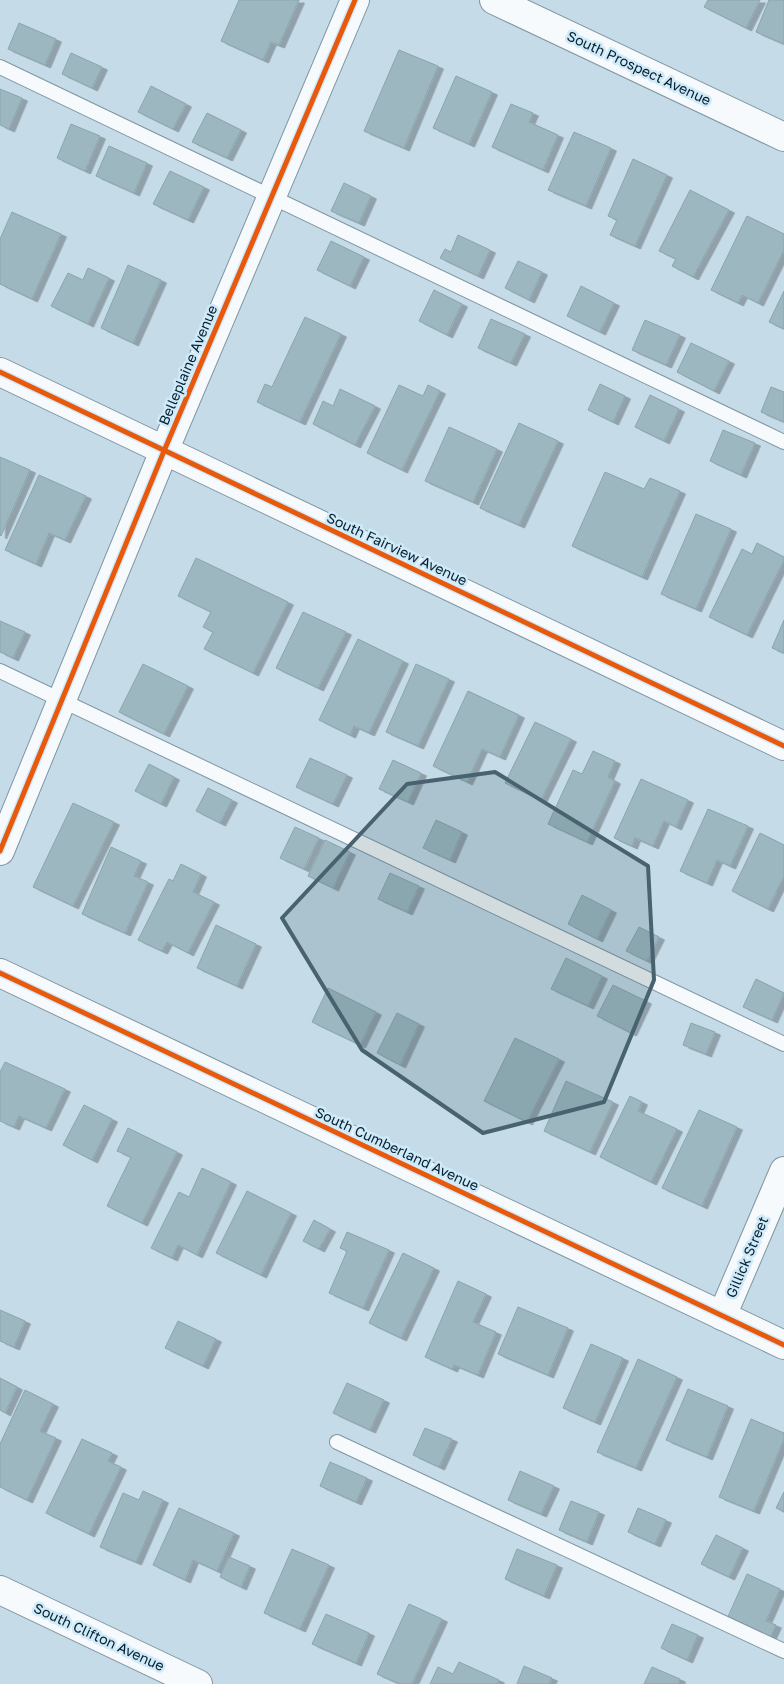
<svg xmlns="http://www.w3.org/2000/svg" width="784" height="1684" font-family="'Golos Text',sans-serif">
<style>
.building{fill:#9cb7c0;stroke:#8aa5ae;filter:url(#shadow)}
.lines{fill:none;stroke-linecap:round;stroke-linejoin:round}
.lane-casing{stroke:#7f96a2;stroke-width:16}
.street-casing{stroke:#7f96a2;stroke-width:30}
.secondary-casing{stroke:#7f96a2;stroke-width:30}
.lane{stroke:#f6fafc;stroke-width:14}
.street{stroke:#f6fafc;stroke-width:28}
.secondary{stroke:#f6fafc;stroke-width:28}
.cycleway-casing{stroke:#d0eafa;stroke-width:8}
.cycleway{stroke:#e8590c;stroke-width:5}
.marked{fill:#486270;fill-opacity:0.2;stroke:#486270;stroke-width:4;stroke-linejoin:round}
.labels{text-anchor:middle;stroke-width:5;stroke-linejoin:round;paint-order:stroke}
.street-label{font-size:14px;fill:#04212f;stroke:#d0eafa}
</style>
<defs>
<filter id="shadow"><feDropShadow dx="5.5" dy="3" stdDeviation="0" flood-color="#0004"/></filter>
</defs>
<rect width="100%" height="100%" fill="#c5dbe8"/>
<g class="building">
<polygon points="239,0 299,0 279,45 271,42 263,60 221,41"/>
<polygon points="708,0 760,0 746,28 704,7"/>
<polygon points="769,0 784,0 784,44 756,32"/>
<polygon points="19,23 56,39 45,65 8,49"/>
<polygon points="399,50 438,66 404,148 364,131"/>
<polygon points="71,53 102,67 92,88 62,74"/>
<polygon points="456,76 492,92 469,144 433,128"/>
<polygon points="151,86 186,104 173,129 138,112"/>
<polygon points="0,89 22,98 9,129 0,125"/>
<polygon points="511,104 533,113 529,122 558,135 543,170 492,147"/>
<polygon points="207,113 241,130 227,158 192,142"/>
<polygon points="71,124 100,136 85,171 57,158"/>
<polygon points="574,132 611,148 586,206 548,190"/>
<polygon points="109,146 147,163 134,193 96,176"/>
<polygon points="633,159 667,175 635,246 610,235 617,220 608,216"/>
<polygon points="170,171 204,187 188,220 153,204"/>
<polygon points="344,183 371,196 359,223 331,211"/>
<polygon points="690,190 729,210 693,277 672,266 676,259 659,251"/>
<polygon points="12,212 61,234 32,299 0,284 0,239"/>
<polygon points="747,216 784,234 784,250 758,303 742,295 738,303 711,290"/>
<polygon points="458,235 490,250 478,276 440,258 445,249 451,252"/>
<polygon points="331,241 364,257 350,286 317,270"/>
<polygon points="518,261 542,272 529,300 505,288"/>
<polygon points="128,265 161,280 133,343 101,328"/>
<polygon points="88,268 109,278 88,324 51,306 68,273 83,280"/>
<polygon points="581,286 614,303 600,332 567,316"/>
<polygon points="434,290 462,304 447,335 419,321"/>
<polygon points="784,291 784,329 769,322"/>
<polygon points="305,317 341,334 300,422 257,402 265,384 272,387"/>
<polygon points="491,319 525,334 511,363 478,348"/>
<polygon points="645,320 680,335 666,365 632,350"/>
<polygon points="691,343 729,361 714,391 677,372"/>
<polygon points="600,384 625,396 613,422 588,410"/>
<polygon points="399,385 423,396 428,385 440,391 402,470 367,453"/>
<polygon points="771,387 784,392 784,422 761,412"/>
<polygon points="340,389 375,406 355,445 313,424 323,401 333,406"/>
<polygon points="650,395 679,409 664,441 635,427"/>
<polygon points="519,423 558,441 519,525 480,508"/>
<polygon points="449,427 497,449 473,502 425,481"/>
<polygon points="723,430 755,443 741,475 710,461"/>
<polygon points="0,457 30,470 1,536 0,535"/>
<polygon points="605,472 644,489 650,478 680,491 642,577 572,546"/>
<polygon points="39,475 86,496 65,540 49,533 36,564 5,550"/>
<polygon points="696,514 731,529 696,609 661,594"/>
<polygon points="757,543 784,557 784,560 747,635 709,617 742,549 752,554"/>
<polygon points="196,558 288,602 253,673 204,649 213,632 203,627 211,612 178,596"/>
<polygon points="303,612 346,632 318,688 276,668"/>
<polygon points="784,620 784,653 772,648"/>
<polygon points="0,621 25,632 13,658 0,652"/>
<polygon points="358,639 403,661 369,733 354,726 350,735 319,720"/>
<polygon points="143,664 188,686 164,734 119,712"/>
<polygon points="416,664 449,679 418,746 386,732"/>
<polygon points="468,691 519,715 500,757 482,749 467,782 433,766"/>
<polygon points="535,722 571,739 541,800 505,783"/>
<polygon points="593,751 615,761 608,777 615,781 587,842 548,824 573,770 582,774"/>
<polygon points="310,758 347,775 333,804 296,787"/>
<polygon points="393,760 421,773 408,802 379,789"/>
<polygon points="149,764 174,777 161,804 135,791"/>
<polygon points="641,779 688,800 676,827 664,821 653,846 635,838 632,846 614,838"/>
<polygon points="208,788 232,800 220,823 196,811"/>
<polygon points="73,803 114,822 73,906 33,887"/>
<polygon points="708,809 748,826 730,866 717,860 707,883 680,871"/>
<polygon points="436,820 462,832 450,860 423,848"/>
<polygon points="295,827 319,838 304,869 280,858"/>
<polygon points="760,833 784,845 784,876 768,909 732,891"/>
<polygon points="325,840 350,852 333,888 308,876"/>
<polygon points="111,847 141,861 134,876 148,882 125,933 82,914"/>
<polygon points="181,864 201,874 193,892 214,902 188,953 167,942 162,951 138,940 169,879 173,881"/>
<polygon points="390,873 419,886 407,912 378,899"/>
<polygon points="582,895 611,910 597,939 568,924"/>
<polygon points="216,925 256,944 237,986 197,968"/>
<polygon points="639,927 659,937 647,961 626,951"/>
<polygon points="566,958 602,976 588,1006 551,989"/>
<polygon points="756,979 784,993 772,1020 743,1007"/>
<polygon points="613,985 646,1001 631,1033 597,1016"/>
<polygon points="328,988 376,1012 360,1045 312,1022"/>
<polygon points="397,1013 419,1024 400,1065 377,1053"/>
<polygon points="691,1023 715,1032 706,1054 683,1045"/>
<polygon points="515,1038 559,1059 527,1122 484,1101"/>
<polygon points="5,1062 65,1089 46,1128 19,1116 14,1127 0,1121 0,1072"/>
<polygon points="566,1081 613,1102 590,1152 544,1131"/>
<polygon points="630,1096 642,1102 638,1111 677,1129 651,1182 600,1157"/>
<polygon points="84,1105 112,1119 92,1160 63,1145"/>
<polygon points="699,1110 737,1127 702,1206 662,1188"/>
<polygon points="128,1128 177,1152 142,1223 107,1206 131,1157 117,1151"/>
<polygon points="202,1168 231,1182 197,1255 178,1245 172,1258 151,1248 179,1192 189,1197"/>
<polygon points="247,1191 291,1213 261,1275 216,1253"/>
<polygon points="314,1220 330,1229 319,1249 303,1241"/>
<polygon points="347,1232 389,1250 363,1308 329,1293 347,1251 340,1248"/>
<polygon points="403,1253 434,1268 401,1338 369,1323"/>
<polygon points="458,1281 486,1294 473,1322 496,1332 478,1375 454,1365 452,1369 425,1357"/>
<polygon points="518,1307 568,1328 548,1375 498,1354"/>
<polygon points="0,1310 25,1321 14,1347 0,1341"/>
<polygon points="178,1321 216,1339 203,1366 165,1348"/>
<polygon points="591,1344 623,1358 595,1422 563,1408"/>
<polygon points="638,1359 677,1377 636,1468 597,1452"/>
<polygon points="0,1378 17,1387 5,1413 0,1410"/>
<polygon points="347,1383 384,1400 370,1430 333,1413"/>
<polygon points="688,1389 728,1406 707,1457 666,1440"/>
<polygon points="25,1390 53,1404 40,1431 56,1438 27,1500 0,1487 0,1444"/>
<polygon points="751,1419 784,1433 784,1439 754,1511 719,1497"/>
<polygon points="425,1428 452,1439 439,1467 413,1455"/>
<polygon points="82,1439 112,1453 108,1461 121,1467 89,1534 46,1513"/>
<polygon points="330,1462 367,1478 356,1502 320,1486"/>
<polygon points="520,1471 554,1486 541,1514 508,1500"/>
<polygon points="143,1491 163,1500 136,1562 100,1547 123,1493 139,1500"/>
<polygon points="784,1492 784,1512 776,1508"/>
<polygon points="571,1501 599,1512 587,1542 559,1530"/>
<polygon points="179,1508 234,1533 217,1571 193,1560 185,1580 153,1565"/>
<polygon points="638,1508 666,1520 655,1544 628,1532"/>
<polygon points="716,1535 743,1548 729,1577 701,1564"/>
<polygon points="292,1549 329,1565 300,1629 264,1613"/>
<polygon points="517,1549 557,1565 544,1596 505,1579"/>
<polygon points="229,1557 250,1566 241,1587 220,1577"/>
<polygon points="747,1574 780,1589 766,1621 776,1625 769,1640 726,1621"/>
<polygon points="409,1604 442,1619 412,1684 400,1684 377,1674"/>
<polygon points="326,1614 369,1633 356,1663 312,1644"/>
<polygon points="672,1624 698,1635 687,1660 661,1648"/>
<polygon points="459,1662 499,1680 497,1684 430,1684 438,1667 453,1674"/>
<polygon points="524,1666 552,1678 549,1684 517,1684"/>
<polygon points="652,1667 680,1679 678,1684 644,1684"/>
</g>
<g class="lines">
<defs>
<g id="lane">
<polyline points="0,67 784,442"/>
<polyline points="0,671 784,1044"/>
<polyline points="337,1442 784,1651"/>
</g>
<g id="street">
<polyline points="494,0 784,137"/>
<polyline points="0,372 784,746"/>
<polyline points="0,851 164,451 355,0"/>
<polyline points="722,1316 784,1171"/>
<polyline points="0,1590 198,1684"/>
</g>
<polyline id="secondary" points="0,973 784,1345"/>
</defs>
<use href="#lane" class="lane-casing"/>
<use href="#street" class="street-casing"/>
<use href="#secondary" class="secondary-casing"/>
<use href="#lane" class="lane"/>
<use href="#street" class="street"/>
<use href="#secondary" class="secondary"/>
<defs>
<g id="cycleway">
<polyline points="0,372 784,746"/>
<polyline points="0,851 164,451 355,0"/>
<polyline points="0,973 784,1345"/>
</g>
</defs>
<use href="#cycleway" class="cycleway-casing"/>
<use href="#cycleway" class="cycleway"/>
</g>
<path class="marked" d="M495 772 648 866 654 980 604 1102 483 1133 362 1050 282 918 407 784Z"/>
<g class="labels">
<g class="street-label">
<text transform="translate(639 68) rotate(25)" y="5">South Prospect Avenue</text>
<text transform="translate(188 365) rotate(-67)" y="5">Belleplaine Avenue</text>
<text transform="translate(397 549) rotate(25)" y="5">South Fairview Avenue</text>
<text transform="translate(397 1149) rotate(25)" y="5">South Cumberland Avenue</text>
<text transform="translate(747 1257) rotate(-67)" y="5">Gillick Street</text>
<text transform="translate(99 1637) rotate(25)" y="5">South Clifton Avenue</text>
</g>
</g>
</svg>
